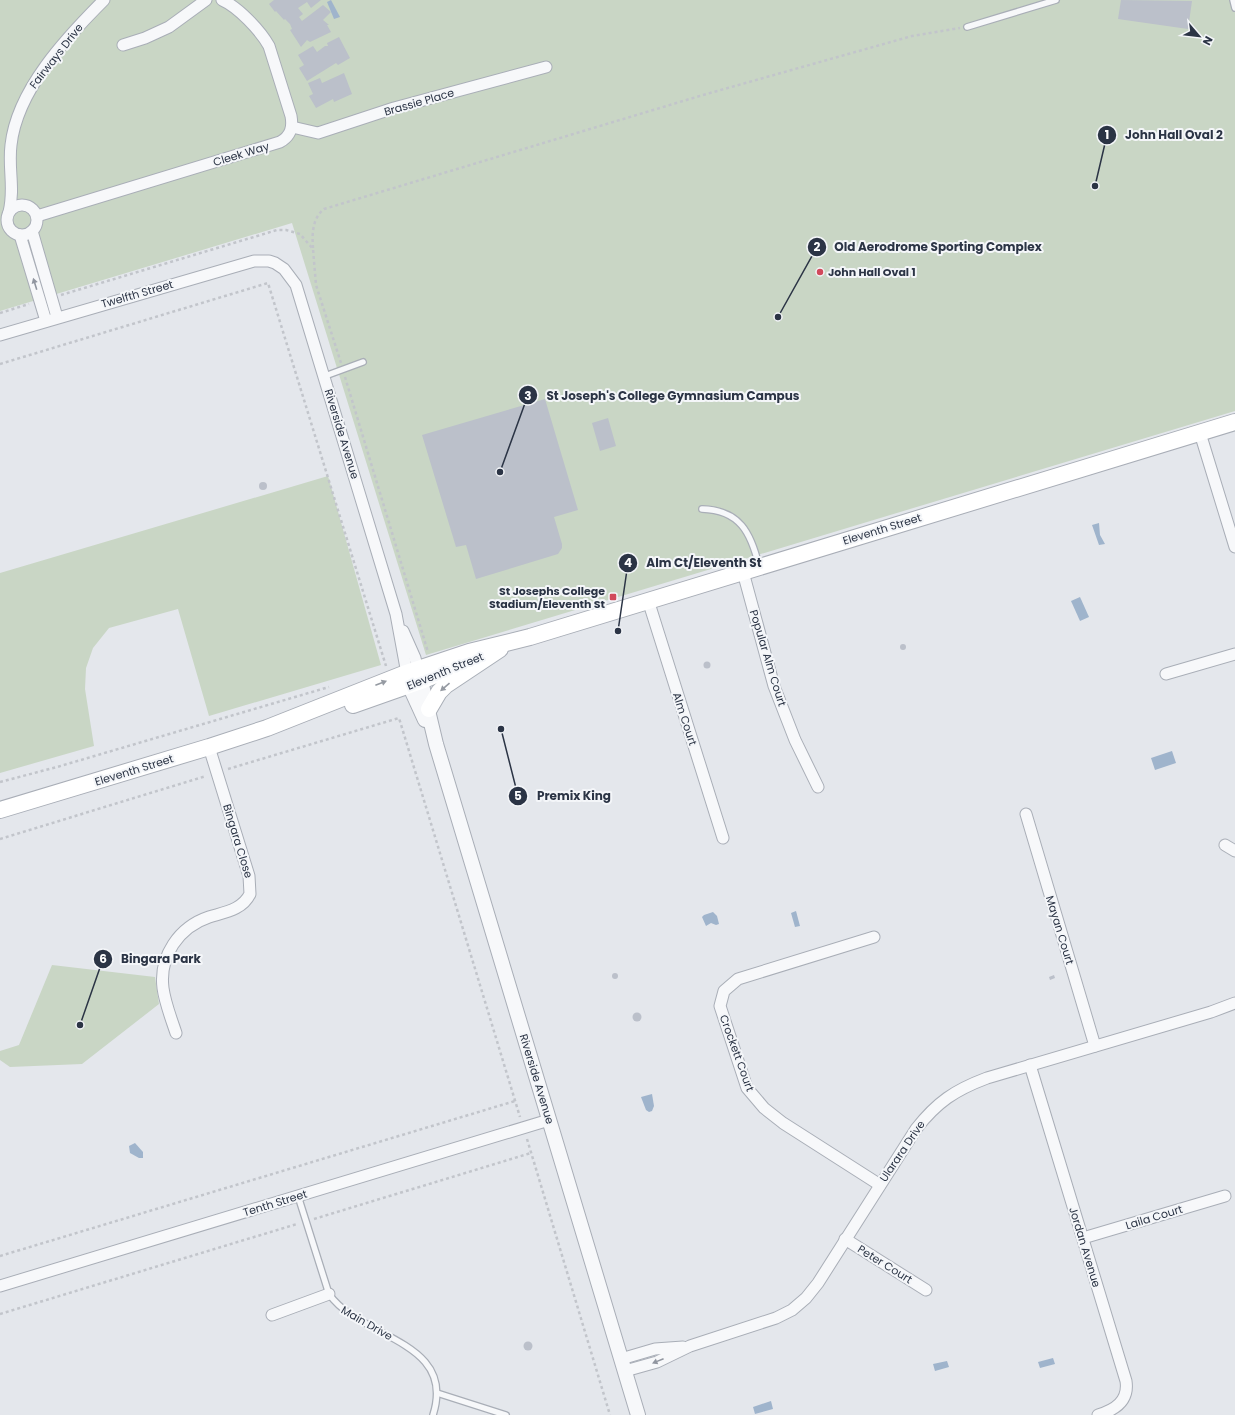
<svg xmlns="http://www.w3.org/2000/svg" width="1235" height="1415" font-family="Poppins,sans-serif">
<style>
.green{fill:#c9d6c5}
.water{fill:#9fb4cc}
.building{fill:#bbc0ca}
.lines{fill:none;stroke-linecap:round;stroke-linejoin:round}
.service-casing{stroke:#a9aeb7;stroke-width:8}
.minor-casing{stroke:#a9aeb7;stroke-width:13}
.tertiary-casing{stroke:#a9aeb7;stroke-width:16}
.secondary-casing{stroke:#a9aeb7;stroke-width:18}
.path{stroke:#c2c5cb;stroke-width:2.5;stroke-dasharray:3 3;stroke-linecap:butt}
.service{stroke:#f7f8fa;stroke-width:5.5}
.minor{stroke:#f7f8fa;stroke-width:11}
.tertiary{stroke:#f7f8fa;stroke-width:14}
.secondary{stroke:#fff;stroke-width:16}
.oneway{fill:#9196a0}
.oneway2{fill:#959aa2}
.poi-dot{fill:#d1495b;stroke:#f4f6f9;stroke-width:1.5}
.labels{text-anchor:middle;stroke-width:4;stroke-linejoin:round;paint-order:stroke}
.street-label{font-size:11px;fill:#2b3445;stroke:#f4f6f9}
.poi-label{font-size:11px;font-weight:bold;fill:#2b3445;stroke:#f4f6f9;text-anchor:start}
.leader{fill:none;stroke:#2b3445;stroke-width:1.5}
.callout-dot{fill:#2b3445;stroke:#f4f6f9;stroke-width:1.5}
.mark-label{font-size:12px;text-anchor:middle;font-weight:bold;fill:#fff}
.callout-label{font-size:12px;text-anchor:middle;font-weight:bold;fill:#2b3445;stroke:#f4f6f9;stroke-width:4;stroke-linejoin:round;paint-order:stroke}
</style>
<rect width="100%" height="100%" fill="#e4e7ec"/>
<g class="green">
<polygon points="0,0 1235,0 1235,411 426,655 292,223 0,311"/>
<polygon points="328,476 381,665 209,716 178,609 109,628 93,648 86,668 85,689 94,746 0,773 0,573"/>
<polygon points="52,965 155,977 159,1004 82,1064 10,1067 0,1060 0,1051 19,1045"/>
</g>
<g class="water">
<polygon points="331,0 340,17 334,19 327,2"/>
<polygon points="1099,523 1100,535 1105,544 1099,545 1092,525"/>
<polygon points="1080,597 1089,617 1080,621 1071,601"/>
<polygon points="1172,751 1176,763 1155,770 1151,758"/>
<polygon points="796,911 800,926 795,927 791,913"/>
<polygon points="713,912 717,916 719,924 716,925 711,923 706,926 702,917 704,915"/>
<polygon points="652,1094 654,1106 652,1111 649,1112 646,1110 641,1097"/>
<polygon points="135,1143 143,1152 143,1158 139,1158 130,1153 129,1146"/>
<polygon points="1053,1358 1055,1364 1040,1368 1038,1362"/>
<polygon points="947,1361 949,1367 935,1371 933,1364"/>
<polygon points="771,1401 773,1409 755,1414 753,1407"/>
</g>
<g class="building">
<polygon points="274,0 321,0 311,8 307,2 298,8 303,14 299,17 302,21 323,5 331,12 323,20 329,25 327,25 331,32 310,42 307,40 301,47 290,30 292,29 290,24 285,19 284,20 276,11 275,12 269,4"/>
<polygon points="1121,0 1192,1 1188,29 1118,19"/>
<polygon points="339,37 350,58 338,65 336,63 307,81 299,68 304,65 298,55 313,46 317,52 325,46 328,46 327,43"/>
<polygon points="344,73 352,94 334,102 333,99 316,108 309,96 313,94 308,83 320,78 322,83"/>
<polygon points="545,399 578,510 554,517 562,544 562,548 558,554 476,579 466,545 456,547 422,435"/>
<polygon points="608,418 616,446 600,451 592,423"/>
<circle cx="263" cy="486" r="4"/>
<circle cx="903" cy="647" r="3"/>
<circle cx="707" cy="665" r="3.5"/>
<circle cx="615" cy="976" r="3"/>
<polygon points="1054,975 1055,978 1050,980 1049,977"/>
<circle cx="637" cy="1017" r="4.5"/>
<circle cx="528" cy="1346" r="4.5"/>
</g>
<g class="lines">
<defs>
<g id="service">
<polyline points="1233,0 1235,8"/>
<polyline points="967,27 1056,0"/>
<polyline points="325,376 363,362"/>
<path d="M702 509C740 510 751 533 759 566"/>
<path d="M298 1196 329 1294C360 1339 457 1340 433 1415"/>
<polyline points="437,1393 506,1415"/>
</g>
<g id="minor">
<polyline points="123,45 145,38 169,27 206,0"/>
<polyline points="292,127 318,133 394,108 546,67"/>
<circle cx="22" cy="220" r="15"/>
<path d="M9 212C15 188 8 169 11 145 17 90 66 38 104 0"/>
<path d="M37 216 280 142C291 136 293 127 291 116L269 46C260 30 238 7 222 0"/>
<polyline points="32,231 57,317"/>
<polyline points="20,235 46,321"/>
<polyline points="0,335 254,261 269,261 275,263 284,269 296,285 396,614 408,679"/>
<polyline points="1200,433 1235,547"/>
<polyline points="743,572 774,686 795,740 818,787"/>
<polyline points="648,600 723,838"/>
<polyline points="403,631 415,658 419,674"/>
<polyline points="1166,674 1235,654"/>
<polyline points="1026,814 1095,1046"/>
<polyline points="1225,845 1235,851"/>
<polyline points="874,937 738,979 724,991 720,1006 747,1088 764,1108 783,1123 880,1185"/>
<path d="M176 1033C171 1018 165 1003 163 988 159 956 179 927 209 917 225 912 242 910 250 894L249 876 209 747"/>
<path d="M1030 1065 1126 1381C1129 1401 1115 1410 1098 1415"/>
<polyline points="1083,1238 1225,1196"/>
<polyline points="845,1239 926,1290"/>
<polyline points="0,1286 549,1120"/>
<polyline points="272,1315 329,1294"/>
<polyline points="621,1359 655,1349 683,1347"/>
<path d="M625 1371 657 1362 690 1346 776 1318 792 1310 806 1298 818 1283 916 1129C937 1102 955 1090 987 1078L1211 1012 1235 1003"/>
</g>
<g id="tertiary">
<polyline points="421,681 436,744 638,1415"/>
<polyline points="409,685 425,720"/>
</g>
<g id="secondary">
<polyline points="353,705 421,681 455,667"/>
<polyline points="429,709 439,692 446,685 500,649"/>
<polyline points="0,810 209,747 267,728 406,673 469,652 530,637 1235,422"/>
</g>
</defs>
<use href="#service" class="service-casing"/>
<use href="#minor" class="minor-casing"/>
<use href="#tertiary" class="tertiary-casing"/>
<use href="#secondary" class="secondary-casing"/>
<g class="path">
<path d="M313 248C312 234 312 219 324 209L703 95 912 36 960 28"/>
<polyline points="61,295 277,230 286,230 300,234 313,249 316,285 341,363"/>
<polyline points="0,313 29,304"/>
<polyline points="0,364 268,283 386,666"/>
<polyline points="345,377 428,652"/>
<polyline points="228,769 399,718 520,1117"/>
<polyline points="0,782 57,767 329,687"/>
<polyline points="0,839 206,776"/>
<polyline points="527,1139 610,1415"/>
<polyline points="314,1219 531,1153"/>
<polyline points="0,1256 515,1101"/>
<polyline points="0,1314 297,1224"/>
</g>
<use href="#service" class="service"/>
<use href="#minor" class="minor"/>
<use href="#tertiary" class="tertiary"/>
<use href="#secondary" class="secondary"/>
</g>
<defs><path id="oneway-solid" d="M-6-.8H1V-3.2L6.5 0L1 3.2V.8H-6Z"/></defs>
<g class="oneway">
<use href="#oneway-solid" transform="translate(35 284) rotate(-107)"/>
<use href="#oneway-solid" transform="translate(658 1361) rotate(158)"/>
</g>
<g class="oneway2">
<use href="#oneway-solid" transform="translate(381 683) rotate(-21)"/>
<use href="#oneway-solid" transform="translate(445 687) rotate(139)"/>
</g>
<g class="poi-dot">
<circle cx="820" cy="272" r="4"/>
<rect x="609" y="593" width="8" height="8" rx="2"/>
</g>
<g class="labels">
<g class="street-label">
<text transform="translate(56 56) rotate(-52)" y="4">Fairways Drive</text>
<text transform="translate(419 102) rotate(-16)" y="4">Brassie Place</text>
<text transform="translate(241 154) rotate(-17)" y="4">Cleek Way</text>
<text transform="translate(137 294) rotate(-16)" y="4">Twelfth Street</text>
<text transform="translate(342 434) rotate(73)" y="4">Riverside Avenue</text>
<text transform="translate(882 529) rotate(-17)" y="4">Eleventh Street</text>
<text transform="translate(768 658) rotate(73)" y="4">Popular Alm Court</text>
<text transform="translate(445 671) rotate(-22)" y="4">Eleventh Street</text>
<text transform="translate(685 719) rotate(72)" y="4">Alm Court</text>
<text transform="translate(134 770) rotate(-17)" y="4">Eleventh Street</text>
<text transform="translate(238 841) rotate(73)" y="4">Bingara Close</text>
<text transform="translate(1060 930) rotate(73)" y="4">Mayan Court</text>
<text transform="translate(737 1053) rotate(70)" y="4">Crockett Court</text>
<text transform="translate(537 1079) rotate(73)" y="4">Riverside Avenue</text>
<text transform="translate(902 1151) rotate(-56)" y="4">Ularara Drive</text>
<text transform="translate(275 1203) rotate(-17)" y="4">Tenth Street</text>
<text transform="translate(1154 1217) rotate(-17)" y="4">Laila Court</text>
<text transform="translate(1085 1247) rotate(73)" y="4">Jordan Avenue</text>
<text transform="translate(885 1264) rotate(32)" y="4">Peter Court</text>
<text transform="translate(367 1323) rotate(30)" y="4">Main Drive</text>
</g>
<g class="poi-label">
<text x="828" y="276">John Hall Oval 1</text>
<text x="605" y="595" text-anchor="end">St Josephs College<tspan x="605" dy="13">Stadium/Eleventh St</tspan></text>
</g>
</g>
<path class="leader" d="M1095 186L1107 135M778 317L817 247M500 472L528 395M618 631L628 563M501 729L518 796M80 1025L103 959"/>
<g class="callout-dot">
<circle cx="1095" cy="186" r="4"/>
<circle cx="778" cy="317" r="4"/>
<circle cx="500" cy="472" r="4"/>
<circle cx="618" cy="631" r="4"/>
<circle cx="501" cy="729" r="4"/>
<circle cx="80" cy="1025" r="4"/>
<circle cx="1107" cy="135" r="10"/>
<circle cx="817" cy="247" r="10"/>
<circle cx="528" cy="395" r="10"/>
<circle cx="628" cy="563" r="10"/>
<circle cx="518" cy="796" r="10"/>
<circle cx="103" cy="959" r="10"/>
</g>
<g class="mark-label">
<text x="1107" y="139">1</text>
<text x="817" y="251">2</text>
<text x="528" y="400">3</text>
<text x="628" y="567">4</text>
<text x="518" y="800">5</text>
<text x="103" y="963">6</text>
</g>
<g class="callout-label">
<text x="1174" y="139">John Hall Oval 2</text>
<text x="938" y="251">Old Aerodrome Sporting Complex</text>
<text x="673" y="400">St Joseph's College Gymnasium Campus</text>
<text x="704" y="567">Alm Ct/Eleventh St</text>
<text x="574" y="800">Premix King</text>
<text x="161" y="963">Bingara Park</text>
</g>
<g transform="translate(1199 36) rotate(118)" stroke="#f4f6f9" stroke-width="3" paint-order="stroke">
<path d="M0-3L7 15L0 10L-7 15Z" fill="#2b3445"/>
<text y="-6" font-size="11" font-weight="bold" text-anchor="middle" fill="#2b3445">N</text>
</g>
</svg>
